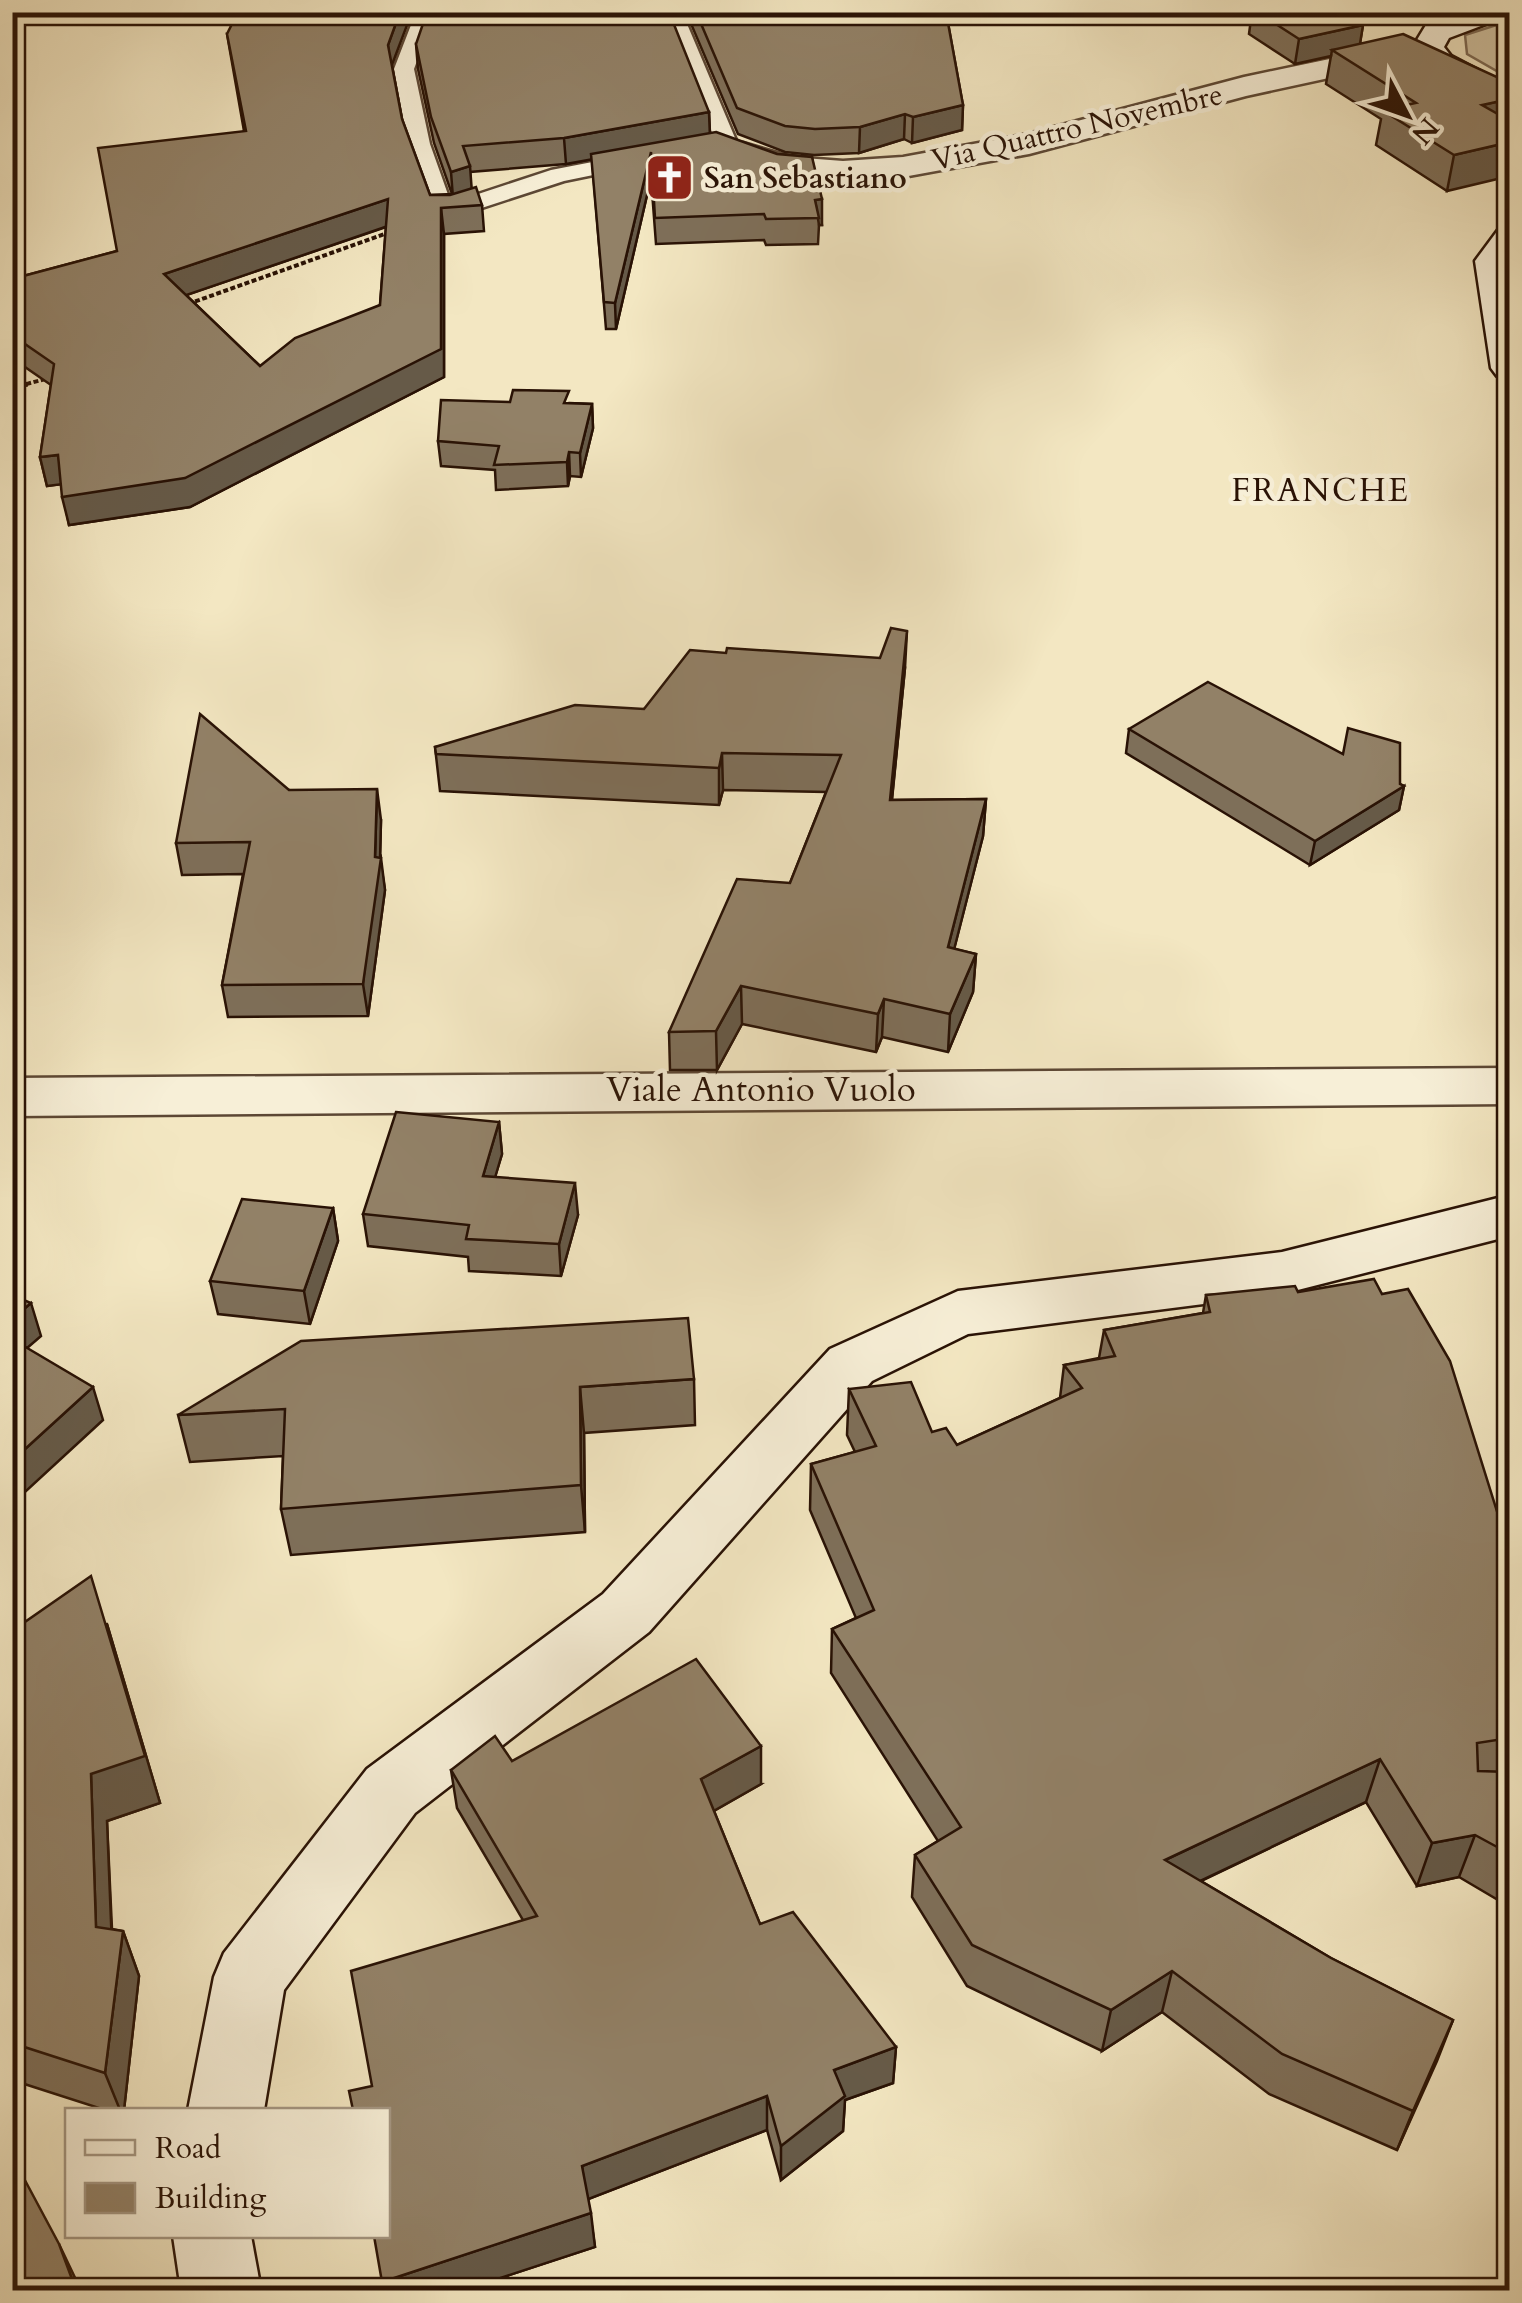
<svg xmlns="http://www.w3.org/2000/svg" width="1522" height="2303" font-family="Cardo,serif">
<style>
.green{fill:#d1c3a2;stroke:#7d6a54;stroke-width:2.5}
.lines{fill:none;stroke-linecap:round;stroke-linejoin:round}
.lane-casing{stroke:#5c4734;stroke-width:5}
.street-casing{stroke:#5c4734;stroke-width:5}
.secondary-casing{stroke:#291205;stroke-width:5}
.path-far1{stroke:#291205;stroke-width:4;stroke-dasharray:5 2.5;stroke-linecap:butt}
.path{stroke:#291205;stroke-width:5;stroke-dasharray:6 4;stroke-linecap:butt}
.lane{fill:#f7efd7;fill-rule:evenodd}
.street{fill:#f7efd7;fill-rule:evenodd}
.secondary{fill:#f7efd7;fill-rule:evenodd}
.wall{fill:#7e6f59;stroke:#291205;stroke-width:2.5;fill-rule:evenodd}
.shaded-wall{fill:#665a48;stroke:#291205;stroke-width:2.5}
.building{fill:#928167;stroke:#291205;stroke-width:2.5;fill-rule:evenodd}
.labels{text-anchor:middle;stroke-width:9;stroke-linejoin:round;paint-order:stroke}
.far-street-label{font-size:30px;fill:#291205;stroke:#f7efd7}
.far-poi-label{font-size:30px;font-weight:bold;fill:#291205;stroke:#f7efd7;text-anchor:start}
.far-neighbourhood-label{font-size:32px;letter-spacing:2.5px;fill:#291205;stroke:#f7efd7}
.street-label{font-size:35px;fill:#291205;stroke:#f7efd7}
</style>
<rect width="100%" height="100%" fill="#f3e7c2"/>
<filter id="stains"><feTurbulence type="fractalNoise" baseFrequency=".002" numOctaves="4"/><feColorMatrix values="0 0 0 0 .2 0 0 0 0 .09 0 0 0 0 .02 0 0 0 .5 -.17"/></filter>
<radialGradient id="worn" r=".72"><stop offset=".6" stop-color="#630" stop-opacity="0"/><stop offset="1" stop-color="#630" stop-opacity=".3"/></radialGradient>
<polygon class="green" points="1509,21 1510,21 1509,78 1467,54 1465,35"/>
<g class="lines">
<defs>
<g id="lane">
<polygon points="416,12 435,12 414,69 430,144 451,203 551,170 639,153 650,159 647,164 564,181 451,218 435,218 408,144 394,69"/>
<polygon points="663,12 682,12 738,145 734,149 691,156 680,150 683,145 715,140"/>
</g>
<g id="street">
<polygon points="1401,44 1412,46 1417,53 1412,60 1246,96 1029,154 903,177 843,181 789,177 731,160 726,153 731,146 743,143 791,157 843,161 903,157 1028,134 1244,77"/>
<polygon points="1510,1068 1510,1104 12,1116 12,1078"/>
</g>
<g id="secondary">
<polygon points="1461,12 1506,12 1502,18 1449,38 1444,47 1451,56 1510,87 1510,110 1429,70 1412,48 1426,25"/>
<polygon points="1510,227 1510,379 1497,376 1491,368 1475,261 1498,230"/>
<polygon points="1510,1195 1510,1236 1282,1294 968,1334 872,1381 649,1632 415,1813 284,1990 264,2110 188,2110 214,1977 224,1953 367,1769 603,1594 830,1349 958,1291 1282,1252"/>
<polygon points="173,2236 251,2236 261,2290 181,2290"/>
</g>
</defs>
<use href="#lane" class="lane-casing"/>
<use href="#street" class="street-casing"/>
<use href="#secondary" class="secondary-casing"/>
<g class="path-far1">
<polyline points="188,304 393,231"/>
<polyline points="19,386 49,378"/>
</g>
<polyline class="path" points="12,388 28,384"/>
<use href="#lane" class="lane"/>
<use href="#street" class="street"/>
<use href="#secondary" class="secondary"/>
</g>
<g class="wall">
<polygon points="686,12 946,12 963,105 962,130 912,143 904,139 859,153 814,155 785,152 738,134"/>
<polygon points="1252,12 1335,12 1363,25 1360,43 1510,83 1447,191 1376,145 1381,119 1326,84 1331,56 1295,64 1249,34"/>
<path d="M227 34 392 66 402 119 430 195 452 194 434 143 418 69 416 44 709 112 710 133 777 154 812 157 822 225H819L818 244 766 245 764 240 656 244 651 178 616 329H606L592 159 566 164 470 172 471 188 482 205 484 231 444 234V377L190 507 69 525 61 484 47 486 40 457 51 385 12 358V279L117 251 244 131ZM386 227 380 305 260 366 186 295Z"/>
<polygon points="569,403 592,404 593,428 581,477 570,476 568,486 496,490 495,470 441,466 438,441"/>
<polygon points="905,668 892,800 986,799 983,836 954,949 976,954 973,992 948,1052 882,1037 876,1052 742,1024 717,1070 670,1070 669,1032 790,883 826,792 723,790 719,805 440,791 435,747 644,709"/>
<polygon points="1129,729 1400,784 1404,786 1399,810 1310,865 1126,753"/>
<polygon points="289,790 381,820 380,858 385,890 368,1016 228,1017 222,985 243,874 182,875 176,843"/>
<polygon points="499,1122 502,1154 495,1177 578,1215 561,1276 469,1271 468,1257 368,1246 363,1214"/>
<polygon points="333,1208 338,1241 310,1324 218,1314 210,1281"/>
<polygon points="1298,1292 1510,1553 1510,1907 1459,1877 1417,1886 1366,1802 1201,1881 1331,1958 1453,2020 1397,2150 1269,2094 1162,2012 1102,2051 967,1986 912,1897 915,1855 938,1841 831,1673 832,1629 856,1618 810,1510 811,1464 855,1452 847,1435 849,1389 957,1445 1060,1398 1064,1365 1099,1358 1104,1330 1203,1313 1206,1295"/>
<polygon points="694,1379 695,1425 584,1433 585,1532 291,1555 281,1509 283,1456 190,1462 178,1415"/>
<polygon points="107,1624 160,1803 107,1821 112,1929 123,1931 139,1976 124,2110 105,2110 12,2080 12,1631"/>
<polygon points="512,1761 761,1784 714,1811 760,1924 896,2047 893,2083 845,2100 843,2131 781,2180 767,2130 588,2199 595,2247 464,2290 385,2290 382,2282 372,2086 523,1920 457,1808 451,1770"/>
</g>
<g class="shaded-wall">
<polygon points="400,12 412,12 390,70 388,45"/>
<polygon points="1363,25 1359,50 1332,50 1331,56 1295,64 1299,39"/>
<polygon points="1510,99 1510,132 1482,105"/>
<polygon points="963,105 962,130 912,143 913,117"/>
<polygon points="709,112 710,138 566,164 564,138"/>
<polygon points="905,114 904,139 859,153 860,127"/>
<polygon points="1510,142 1510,176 1447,191 1454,155"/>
<polygon points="651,152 651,178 616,329 615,303"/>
<polygon points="470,166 472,193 453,198 451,172"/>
<polygon points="12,190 18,215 12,228"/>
<polygon points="388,199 391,225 169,301 164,274"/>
<polygon points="822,199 822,225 819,225 815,200"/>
<polygon points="441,208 444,234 444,377 190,507 69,525 62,497 441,349"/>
<polygon points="592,404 593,428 581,477 580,453"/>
<polygon points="569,452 570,476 568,486 567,462"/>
<polygon points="58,455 64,484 47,486 40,457"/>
<polygon points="907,631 905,668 888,838 890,800"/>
<polygon points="722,753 723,790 719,805 719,768"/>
<polygon points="1404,786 1399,810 1310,865 1315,841"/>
<polygon points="377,789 381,820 380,860 381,858 385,890 368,1016 363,984 375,857"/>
<polygon points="986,799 983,836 945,985 948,947"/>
<polygon points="976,954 973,992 948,1052 950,1014"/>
<polygon points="741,986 742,1024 717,1070 716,1031"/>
<polygon points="884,999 882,1037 876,1052 878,1014"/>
<polygon points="499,1122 502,1154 486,1208 483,1176"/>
<polygon points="575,1183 578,1215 561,1276 559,1244"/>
<polygon points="333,1208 338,1241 310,1324 304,1291"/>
<polygon points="31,1303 41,1336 12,1361 12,1319"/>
<polygon points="93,1387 103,1420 12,1504 12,1461"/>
<polygon points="580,1387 584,1433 585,1532 581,1485"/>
<polygon points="107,1624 160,1803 107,1821 113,1972 96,1927 91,1774"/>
<polygon points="761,1746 761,1784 703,1817 701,1779"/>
<polygon points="1380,1759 1366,1802 1156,1902 1165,1860"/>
<polygon points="1475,1835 1459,1877 1417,1886 1432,1843"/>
<polygon points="123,1931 139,1976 124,2110 120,2110 105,2073"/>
<polygon points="1172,1971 1162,2012 1102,2051 1111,2010"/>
<polygon points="1453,2020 1437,2061 1397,2150 1413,2111"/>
<polygon points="896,2047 893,2083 845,2100 843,2131 781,2180 781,2146 834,2070"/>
<polygon points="767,2096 767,2130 586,2200 582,2166"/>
<polygon points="591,2213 595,2247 464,2290 385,2290 382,2282"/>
<polygon points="59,2244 78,2284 81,2290 76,2290"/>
</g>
<g class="building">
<path d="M238 12H400L388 45 402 119 430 195H450L476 187 482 205 441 208V349L185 478 62 497 58 455 40 457 54 364 12 335V279L117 251 98 148 246 131 227 34ZM388 199 380 305 295 338 260 366 164 274Z"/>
<polygon points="427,12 669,12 709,112 564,138 463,146 470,166 451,172 431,117 416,44"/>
<polygon points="696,12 946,12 963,105 913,117 905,114 860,127 815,129 785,126 737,108"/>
<polygon points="1257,12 1335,12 1363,25 1299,39"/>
<polygon points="1403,34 1510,83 1510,99 1482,105 1510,121 1510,142 1454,155 1382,110 1416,103 1332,50"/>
<polygon points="716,132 777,154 812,157 822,199 815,200 819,218 766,219 764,214 655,218 651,152 615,303 604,302 591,154"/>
<polygon points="513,390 569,391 564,403 592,404 580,453 569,452 567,462 494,465 499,446 438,441 441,400 510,402"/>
<polygon points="891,628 907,631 890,800 986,799 948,947 976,954 950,1014 884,999 878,1014 741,986 716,1031 669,1032 737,879 790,883 841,755 722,753 719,768 436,754 435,747 575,705 644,709 690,650 726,653 727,648 880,658"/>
<polygon points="1208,682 1343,754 1348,728 1400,743 1400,784 1404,786 1315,841 1129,729"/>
<polygon points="200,714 289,790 377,789 375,857 381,858 363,984 222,985 250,842 176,843"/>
<polygon points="396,1112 499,1122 483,1176 575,1183 559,1244 466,1239 469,1225 363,1214"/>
<polygon points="242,1199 333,1208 304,1291 210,1281"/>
<polygon points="1374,1279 1382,1294 1408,1289 1450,1361 1510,1553 1510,1738 1477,1743 1478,1771 1510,1772 1510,1854 1475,1835 1432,1843 1380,1759 1165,1860 1331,1958 1453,2020 1413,2111 1282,2054 1172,1971 1111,2010 972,1945 915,1855 961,1827 832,1629 874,1610 811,1464 876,1446 849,1389 911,1382 932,1432 946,1428 957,1445 1082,1388 1064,1365 1115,1356 1104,1330 1210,1312 1206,1295 1295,1286 1298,1292"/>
<polygon points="12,1295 31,1303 12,1319"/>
<polygon points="688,1318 694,1379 580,1387 581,1485 281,1509 285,1409 178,1415 301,1341"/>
<polygon points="12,1339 93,1387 12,1461"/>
<polygon points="91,1576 145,1756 91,1774 96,1927 123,1931 105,2073 12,2043 12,1631"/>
<polygon points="696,1659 761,1746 701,1779 760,1924 793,1912 896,2047 834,2070 845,2096 781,2146 767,2096 582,2166 591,2213 382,2282 374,2236 388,2236 388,2110 353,2110 349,2091 372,2086 351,1971 537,1916 451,1770 495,1736 512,1761"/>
<polygon points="12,2156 59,2244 76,2290 12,2290"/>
</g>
<defs>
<symbol id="church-square" viewBox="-11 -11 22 22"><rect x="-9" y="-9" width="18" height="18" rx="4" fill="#8f2418" stroke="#f7efd7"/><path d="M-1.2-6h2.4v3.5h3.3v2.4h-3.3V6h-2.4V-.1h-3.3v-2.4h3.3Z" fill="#fff"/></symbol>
</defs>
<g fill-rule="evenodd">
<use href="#church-square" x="642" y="150" width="55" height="55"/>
</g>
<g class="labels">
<g class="far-street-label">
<text transform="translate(1077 127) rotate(-13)" y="10">Via Quattro Novembre</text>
</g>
<g class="far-poi-label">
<text x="704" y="188">San Sebastiano</text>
</g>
<g class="far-neighbourhood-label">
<text x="1321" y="501">FRANCHE</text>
</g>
<g class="street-label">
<text x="761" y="1101">Viale Antonio Vuolo</text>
</g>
</g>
<rect width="1522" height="2303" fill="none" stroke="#f3e7c2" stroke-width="50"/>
<rect x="15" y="15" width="1492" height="2273" fill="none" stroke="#291205" stroke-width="5"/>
<rect x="25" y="25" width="1472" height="2253" fill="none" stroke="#291205" stroke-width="2.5"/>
<rect x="65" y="2108" width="325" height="130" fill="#f7efd7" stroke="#a59783" stroke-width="2.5"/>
<rect x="85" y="2140" width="50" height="15" fill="#f7efd7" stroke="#a59783" stroke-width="2.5"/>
<text x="155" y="2158" font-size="30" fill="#291205">Road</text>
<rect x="85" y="2183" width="50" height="30" fill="#928167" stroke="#a59783" stroke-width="2.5"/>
<text x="155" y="2208" font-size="30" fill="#291205">Building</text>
<g transform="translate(1407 115) rotate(131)" stroke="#f7efd7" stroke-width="8" paint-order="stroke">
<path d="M0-8L18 38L0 25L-18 38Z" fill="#291205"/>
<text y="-15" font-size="28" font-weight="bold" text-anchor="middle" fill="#291205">N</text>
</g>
<rect width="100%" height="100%" filter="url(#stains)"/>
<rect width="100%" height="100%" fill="url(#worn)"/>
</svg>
